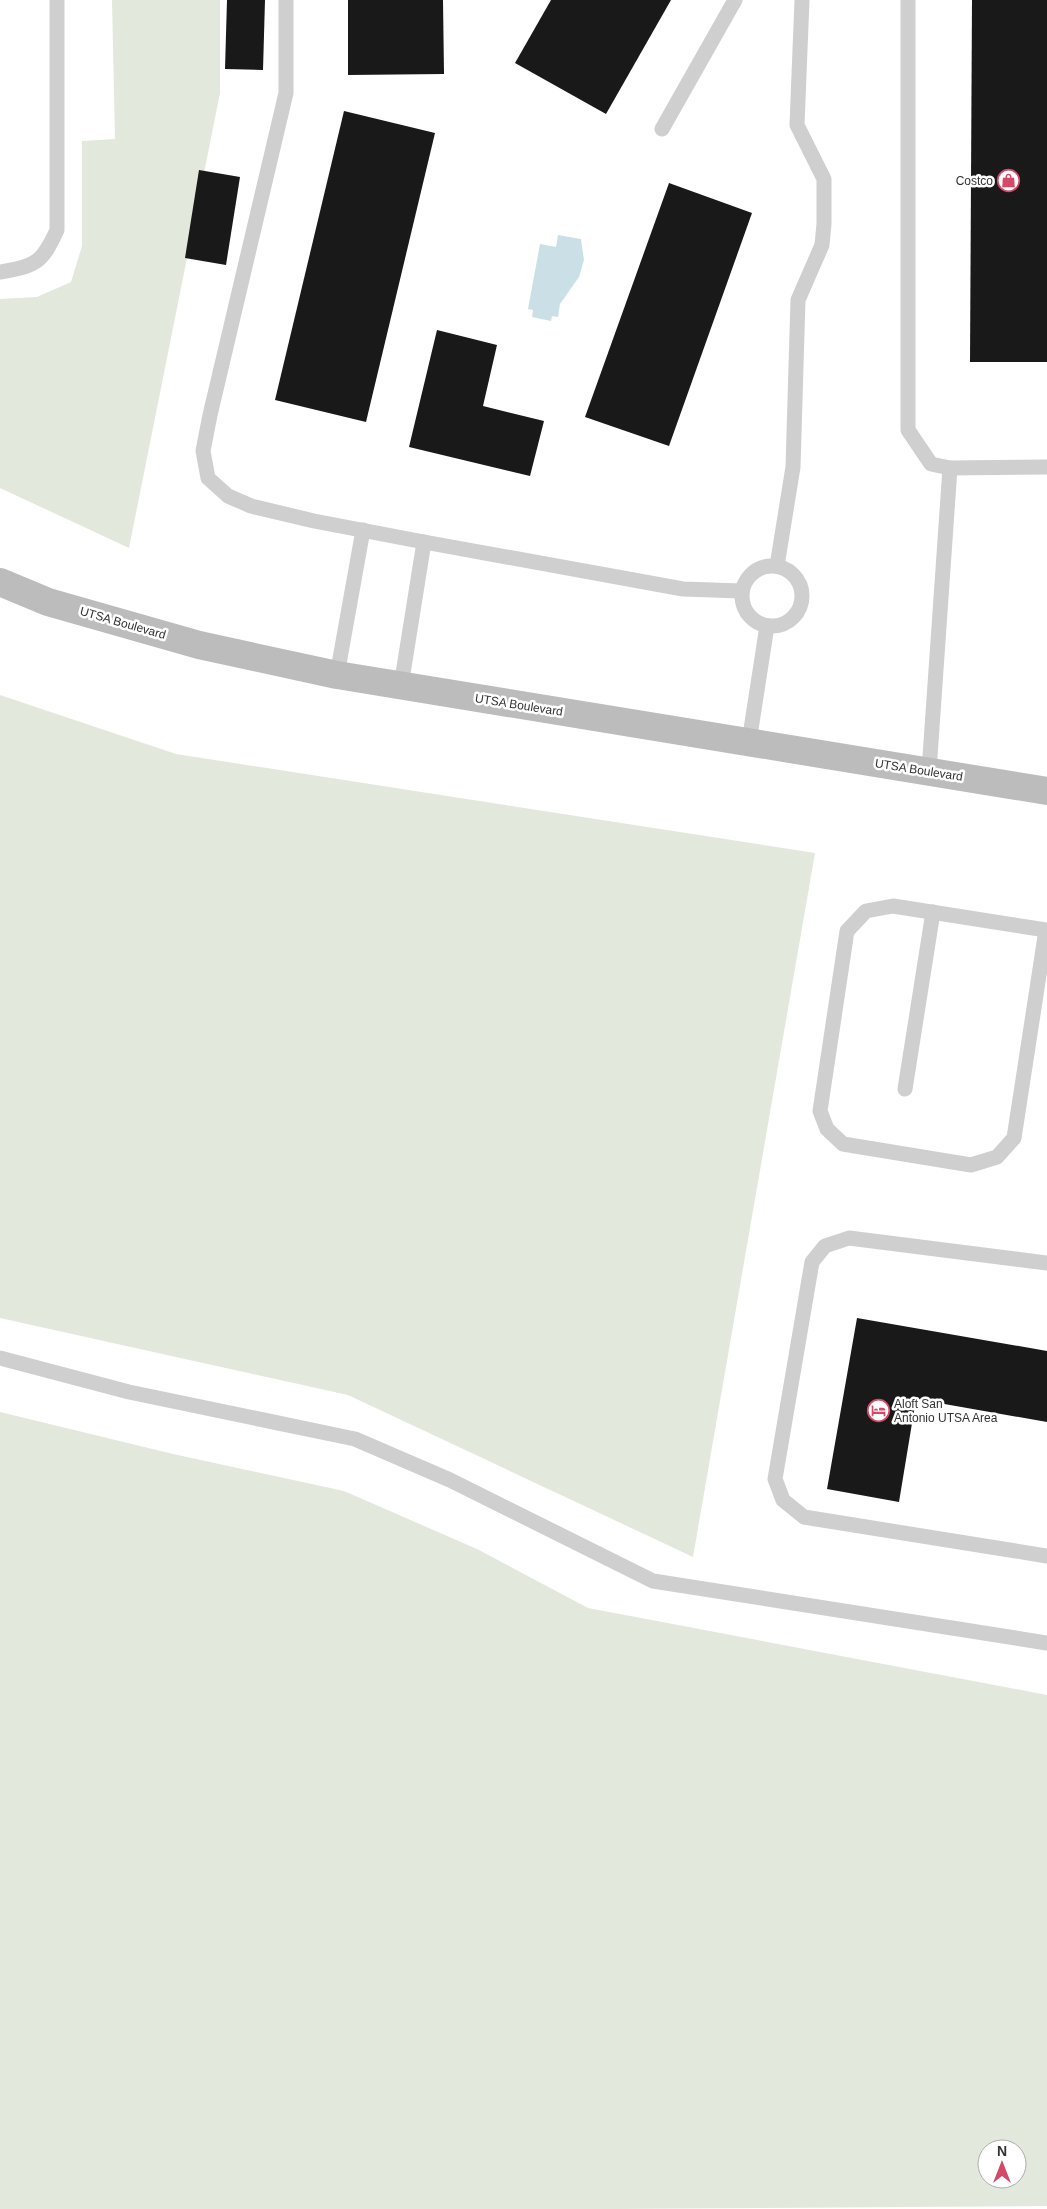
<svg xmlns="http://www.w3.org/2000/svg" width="1047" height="2209" font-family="Arial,sans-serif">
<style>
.green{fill:#e3e8dc;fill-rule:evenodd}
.water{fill:#cbe0e6}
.building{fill:#191919}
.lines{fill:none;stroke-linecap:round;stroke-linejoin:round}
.service{stroke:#cfcfcf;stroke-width:15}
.secondary{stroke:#bcbcbc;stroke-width:28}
.labels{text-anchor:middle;stroke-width:5;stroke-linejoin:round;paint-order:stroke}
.poi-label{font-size:12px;fill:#323232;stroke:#fff;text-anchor:end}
.street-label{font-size:12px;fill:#323232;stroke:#fff}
</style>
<rect width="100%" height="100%" fill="#fff"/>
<g class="green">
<polygon points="112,0 220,0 220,93 129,548 0,488 0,299 37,297 71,282 82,246 82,141 115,139"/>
<polygon points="0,695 176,754 815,853 693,1557 348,1395 0,1318"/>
<path d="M0 1412 173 1454 344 1491 477 1549 588 1608 1047 1695V2206L617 2209H0ZM987 2149H1017V2179H987Z"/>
</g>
<polygon class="water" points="558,235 581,239 584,260 579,277 560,304 558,317 552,316 551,321 532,317 533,310 528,309 540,244 556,247"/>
<g class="building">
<polygon points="227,0 265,0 263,70 225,69"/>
<polygon points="348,0 443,0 444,74 348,75"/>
<polygon points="551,0 671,0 606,114 515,63"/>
<polygon points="972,0 1047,0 1047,362 970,362"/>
<polygon points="344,111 435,133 366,422 275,400"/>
<polygon points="199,170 240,177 226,265 185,258"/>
<polygon points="669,183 752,213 669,446 585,417"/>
<polygon points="437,330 497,345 483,406 544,421 530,476 409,447"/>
<polygon points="857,1318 1047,1351 1047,1422 916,1399 899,1502 827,1489"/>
</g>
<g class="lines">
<g class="service">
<polyline points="286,0 286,93 210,415 203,451 208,478 228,496 251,506 314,521 424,542 683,589 741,591"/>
<polyline points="908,0 908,430 931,464 950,468 1047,467"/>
<polyline points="662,129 735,0"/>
<path d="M0 272C36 266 42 263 57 230V0"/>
<circle cx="772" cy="596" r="30"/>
<polyline points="777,566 793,467 798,300 822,245 824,224 824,179 797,125 802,0"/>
<polyline points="337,675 363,530"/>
<polyline points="401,686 424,542"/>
<polyline points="749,742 767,626"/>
<polyline points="929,771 950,468"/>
<polyline points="1046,930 1014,1138 997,1157 971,1165 843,1144 827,1129 820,1111 847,931 866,911 893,906 1046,930 1047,930"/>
<polyline points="905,1089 933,912"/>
<polyline points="1047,1263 849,1238 825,1246 812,1262 775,1479 783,1500 804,1517 1047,1556"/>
<polyline points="0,1358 129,1392 355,1439 450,1480 653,1581 1047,1643"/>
</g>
<polyline class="secondary" points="0,582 48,602 199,645 337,675 1047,791"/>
</g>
<defs>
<symbol id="shop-ring" viewBox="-11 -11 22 22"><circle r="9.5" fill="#fff" stroke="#d44967" stroke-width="1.5"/><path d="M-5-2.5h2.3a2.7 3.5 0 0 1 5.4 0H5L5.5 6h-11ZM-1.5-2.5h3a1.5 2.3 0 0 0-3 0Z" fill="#d44967"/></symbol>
<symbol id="hotel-ring" viewBox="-11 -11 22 22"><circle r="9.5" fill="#fff" stroke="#d44967" stroke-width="1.5"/><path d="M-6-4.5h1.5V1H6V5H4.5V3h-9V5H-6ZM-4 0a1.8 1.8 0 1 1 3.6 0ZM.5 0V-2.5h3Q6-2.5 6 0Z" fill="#d44967"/></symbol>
</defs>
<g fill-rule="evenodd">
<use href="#shop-ring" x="996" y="168" width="25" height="25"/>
<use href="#hotel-ring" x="866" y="1398" width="25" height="25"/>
</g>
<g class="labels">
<g class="poi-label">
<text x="993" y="185">Costco</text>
<text x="894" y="1408" text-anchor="start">Aloft San<tspan x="894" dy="14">Antonio UTSA Area</tspan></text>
</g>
<g class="street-label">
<text transform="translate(123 623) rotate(16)" y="4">UTSA Boulevard</text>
<text transform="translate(519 705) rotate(9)" y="4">UTSA Boulevard</text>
<text transform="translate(919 770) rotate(9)" y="4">UTSA Boulevard</text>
</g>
</g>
<g transform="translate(1002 2164)"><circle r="24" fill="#ffffff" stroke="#adadad"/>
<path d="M0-4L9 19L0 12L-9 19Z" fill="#d44967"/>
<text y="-8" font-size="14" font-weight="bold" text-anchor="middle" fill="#323232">N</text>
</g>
</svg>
